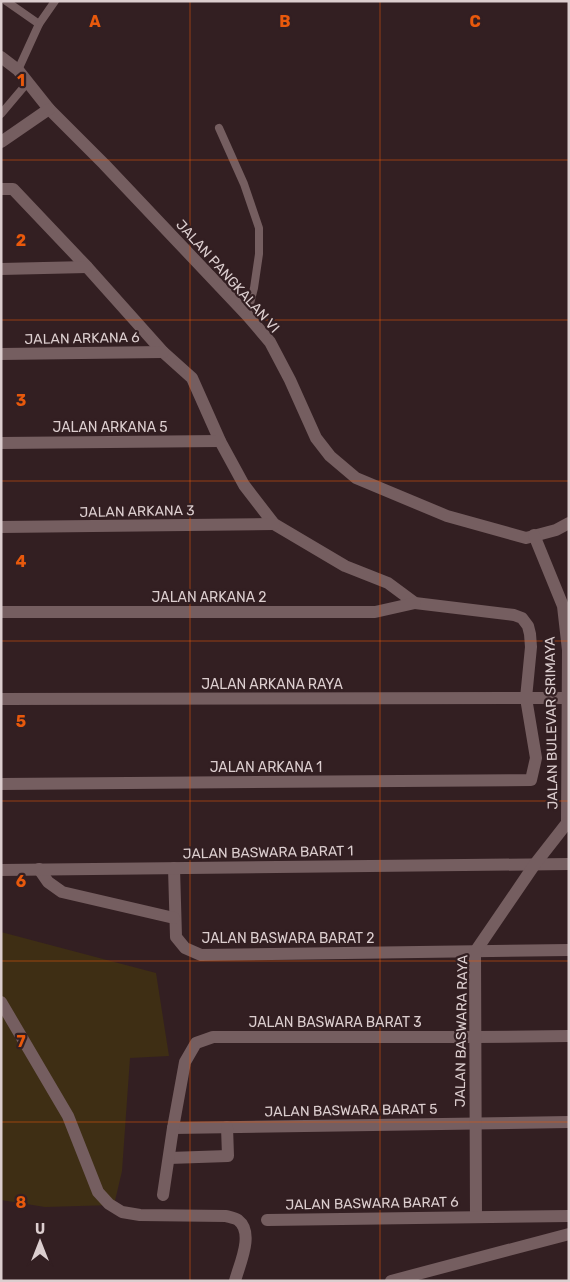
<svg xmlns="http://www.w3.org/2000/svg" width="570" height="1282" font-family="Rubik,sans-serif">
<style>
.green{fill:#3e2e14}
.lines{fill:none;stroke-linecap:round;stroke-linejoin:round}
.lane{stroke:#755e60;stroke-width:8}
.street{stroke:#755e60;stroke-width:12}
.grid{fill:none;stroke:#e8590c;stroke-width:1;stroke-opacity:0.55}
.labels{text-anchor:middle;stroke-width:4.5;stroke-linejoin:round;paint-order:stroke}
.street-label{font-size:14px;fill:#dccecf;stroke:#331f22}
.grid-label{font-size:16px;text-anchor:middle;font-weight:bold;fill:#e8590c;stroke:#331f22;stroke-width:4.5;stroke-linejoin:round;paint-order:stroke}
</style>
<rect width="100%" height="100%" fill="#331f22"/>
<polygon class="green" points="1,932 156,973 169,1056 130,1058 122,1171 114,1205 45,1207 1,1200"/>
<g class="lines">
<g class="lane">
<polyline points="6,1 39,24"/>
<polyline points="18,70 39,24 55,1"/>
<polyline points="1,114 28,82"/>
<polyline points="219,128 244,184 259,228 259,254 254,288 247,315"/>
</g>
<g class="street">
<polyline points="1,57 18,70 49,109 104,164 247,315 270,342 290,380 316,438 330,456 356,478 447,516 526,538 556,530 569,523"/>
<polyline points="1,142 49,109"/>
<polyline points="1,189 13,189 87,267 163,352 192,378 220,441 244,485 274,524 345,566 388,583 415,603 514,615 522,618 528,626 530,634 531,647 526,698 536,758 531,780 1,784"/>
<polyline points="1,269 87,267"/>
<polyline points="1,354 163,352"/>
<polyline points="1,443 220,441"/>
<polyline points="1,527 274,524"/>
<polyline points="534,535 563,606 568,650 567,823 569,826"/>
<polyline points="1,612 375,612 415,603"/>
<polyline points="1,699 568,698"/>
<polyline points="174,868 176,937 185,948 201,955 569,950"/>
<polyline points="39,869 48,882 62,892 174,918"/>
<polyline points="1,870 569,864"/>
<path d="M1 1002 68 1116 98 1192 109 1204 122 1212 140 1215 226 1216C229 1217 235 1218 238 1220 255 1233 239 1265 235 1281"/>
<polyline points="173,1128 569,1122"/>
<polyline points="169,1158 228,1156 227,1127"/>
<polyline points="163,1195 173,1128 185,1062 196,1043 213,1037 475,1037 569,1036"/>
<polyline points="476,1216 475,952 535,864 567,823"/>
<polyline points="267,1220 569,1216"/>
<polyline points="391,1281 569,1234"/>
</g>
</g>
<path class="grid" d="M190 1V1281M380 1V1281M1 160H569M1 320H569M1 481H569M1 641H569M1 801H569M1 961H569M1 1122H569"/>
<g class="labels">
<g class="street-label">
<text transform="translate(228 276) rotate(48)" y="5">JALAN PANGKALAN VI</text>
<text transform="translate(82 338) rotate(-1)" y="5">JALAN ARKANA 6</text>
<text x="110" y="432">JALAN ARKANA 5</text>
<text transform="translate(137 511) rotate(-1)" y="5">JALAN ARKANA 3</text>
<text x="209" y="602">JALAN ARKANA 2</text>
<text x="272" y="689">JALAN ARKANA RAYA</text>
<text transform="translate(551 723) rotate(-91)" y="5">JALAN BULEVAR SRIMAYA</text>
<text x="266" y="772">JALAN ARKANA 1</text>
<text transform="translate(268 852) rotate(-1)" y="5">JALAN BASWARA BARAT 1</text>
<text x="288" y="943">JALAN BASWARA BARAT 2</text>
<text x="335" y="1027">JALAN BASWARA BARAT 3</text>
<text transform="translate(461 1031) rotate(-89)" y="5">JALAN BASWARA RAYA</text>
<text transform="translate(351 1110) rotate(-1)" y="5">JALAN BASWARA BARAT 5</text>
<text transform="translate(372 1203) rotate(-1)" y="5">JALAN BASWARA BARAT 6</text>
</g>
</g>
<g class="grid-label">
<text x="95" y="27">A</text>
<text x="285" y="27">B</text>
<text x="475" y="27">C</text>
<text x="21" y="86">1</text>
<text x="21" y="246">2</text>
<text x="21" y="406">3</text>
<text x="21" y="567">4</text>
<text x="21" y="727">5</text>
<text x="21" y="887">6</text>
<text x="21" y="1047">7</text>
<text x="21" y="1208">8</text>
</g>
<rect width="570" height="1282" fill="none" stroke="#dccecf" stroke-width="5"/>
<g transform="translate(40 1242)" stroke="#331f22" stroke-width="4" paint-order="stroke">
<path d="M0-4L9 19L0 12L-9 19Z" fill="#dccecf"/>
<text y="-8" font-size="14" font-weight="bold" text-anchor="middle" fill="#dccecf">U</text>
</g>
</svg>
